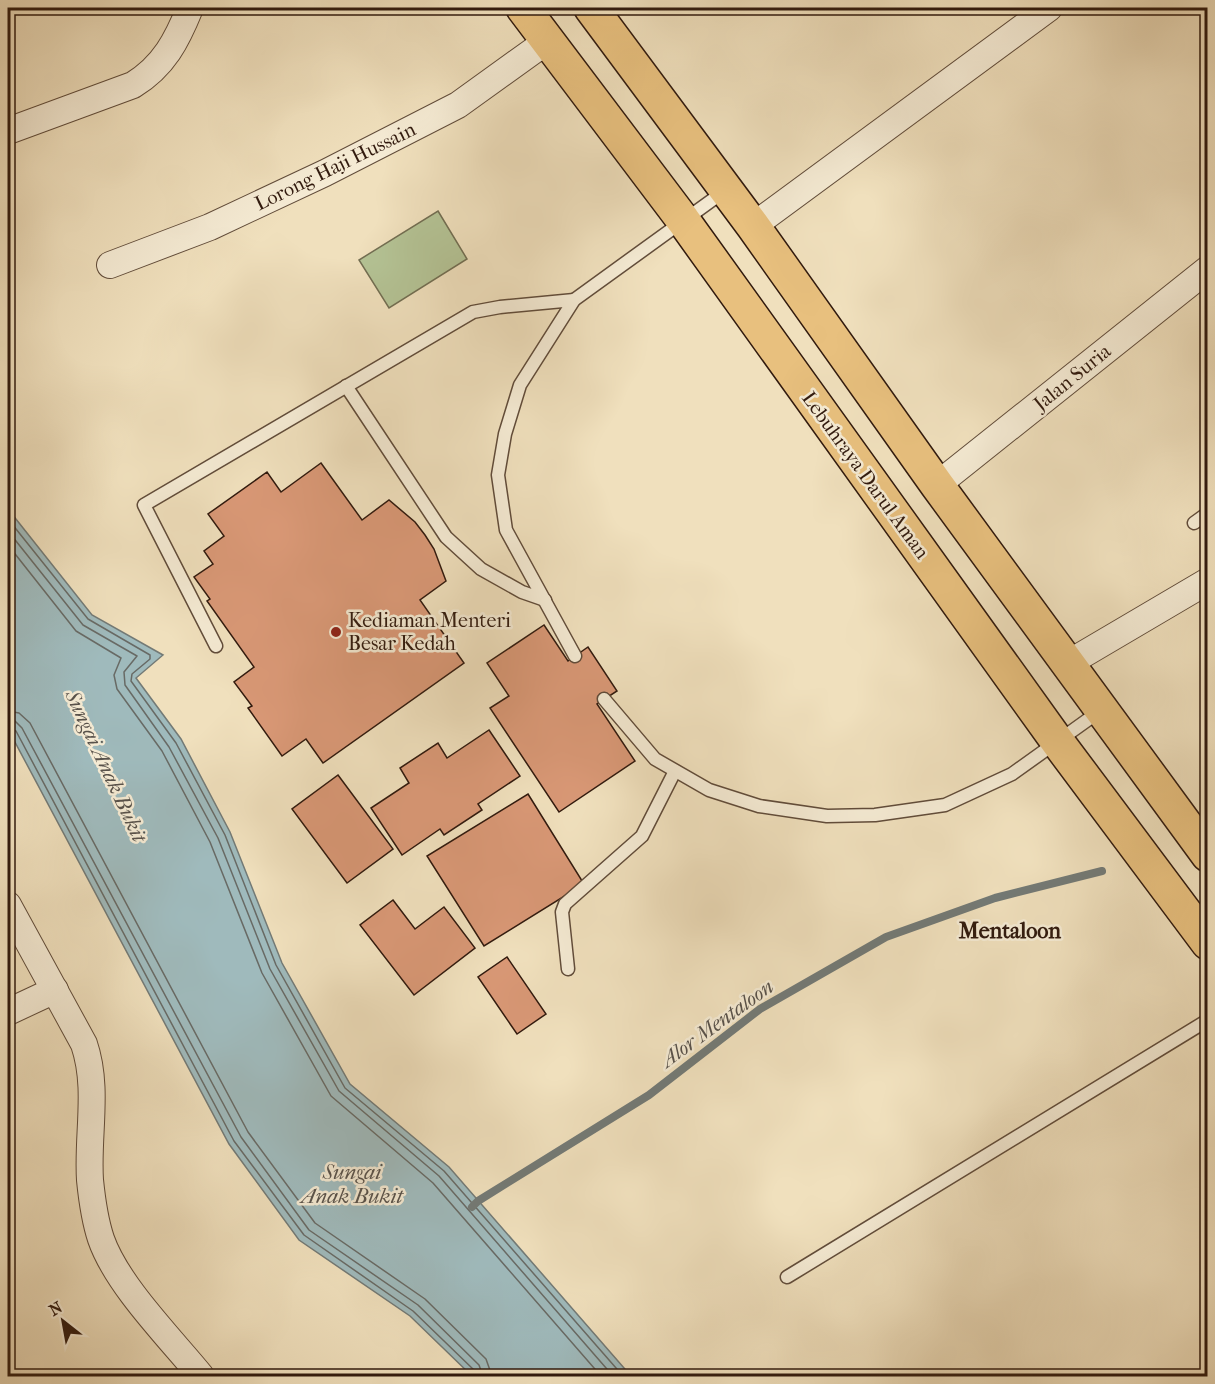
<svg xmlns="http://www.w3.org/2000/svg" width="1215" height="1384" font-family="'IM FELL French Canon',serif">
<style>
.green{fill:#b4c395;stroke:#726e52;stroke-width:1.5}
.water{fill:#9fbabc;stroke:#737a76;stroke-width:1.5}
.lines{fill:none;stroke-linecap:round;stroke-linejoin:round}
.shore{stroke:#686a65;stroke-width:1.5}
.stream{stroke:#737a76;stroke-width:8}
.building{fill:#d99876;stroke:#311a0e;stroke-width:1.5}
.service-casing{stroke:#614c3a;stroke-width:15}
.minor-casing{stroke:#614c3a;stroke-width:28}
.trunk-casing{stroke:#311a0e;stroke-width:36}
.service{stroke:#f5ebd4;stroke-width:12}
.minor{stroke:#f5ebd4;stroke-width:26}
.trunk{stroke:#e8c07e;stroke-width:33}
.poi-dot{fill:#8f2418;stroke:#f5ebd4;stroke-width:2}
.labels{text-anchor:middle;stroke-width:5;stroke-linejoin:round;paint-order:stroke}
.street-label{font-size:20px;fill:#311a0e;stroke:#f5ebd4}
.poi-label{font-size:20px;fill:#311a0e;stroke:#f5ebd4;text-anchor:start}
.water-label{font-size:21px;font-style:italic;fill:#58524b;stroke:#f5ebd4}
.quarter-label{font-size:22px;font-weight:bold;fill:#311a0e;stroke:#f5ebd4}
</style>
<rect width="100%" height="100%" fill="#f0e0bd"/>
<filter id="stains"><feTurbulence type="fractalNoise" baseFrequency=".00333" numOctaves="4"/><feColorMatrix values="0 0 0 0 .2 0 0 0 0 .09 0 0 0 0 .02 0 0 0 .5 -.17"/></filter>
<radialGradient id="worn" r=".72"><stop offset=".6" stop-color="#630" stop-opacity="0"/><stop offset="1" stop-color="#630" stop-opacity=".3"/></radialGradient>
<polygon class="green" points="438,211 467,259 389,308 359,260"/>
<polygon class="water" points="8,509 92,615 163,655 136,678 181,739 230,832 282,963 350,1084 449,1167 631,1376 472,1376 410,1316 299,1240 229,1144 8,729"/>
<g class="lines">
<g class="shore">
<polyline points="8,519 88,619 150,655 150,659 132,674 131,681 176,743 225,835 276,965 345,1088 444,1171 623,1376"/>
<polyline points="8,531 83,625 137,656 124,672 125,685 169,747 218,838 270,969 339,1091 439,1176 613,1376"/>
<polyline points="8,545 76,631 121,658 114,675 117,689 162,751 210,842 262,973 331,1096 433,1183 601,1376"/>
<polyline points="8,711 19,713 30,723 248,1132 315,1223 425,1299 486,1359 492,1376"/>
<polyline points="8,720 15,721 22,728 241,1137 309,1230 418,1305 479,1365 483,1376"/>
<polyline points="8,728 16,731 234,1141 304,1235 413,1311 474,1370 476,1376"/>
</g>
<polyline class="stream" points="472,1207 478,1201 649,1095 760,1009 886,937 995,898 1102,871"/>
</g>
<g class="building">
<polygon points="321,463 362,520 389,500 415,522 425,535 434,549 446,581 420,600 464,663 323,763 306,739 282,756 248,708 252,706 234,682 254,667 207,601 210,599 194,577 213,564 204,551 224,536 208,514 267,472 281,492"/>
<polygon points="544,625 568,661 588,647 617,691 597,704 635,761 559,812 490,708 509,696 487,663"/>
<polygon points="489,730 520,776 478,804 482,810 444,835 440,829 402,855 371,808 409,783 400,768 438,743 447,758"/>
<polygon points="338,775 393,849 347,883 292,809"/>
<polygon points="528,794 584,884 484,946 427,856"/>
<polygon points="393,900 415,929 444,907 475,948 414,995 360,925"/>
<polygon points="507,957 546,1014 517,1034 478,977"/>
</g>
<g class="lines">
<defs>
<g id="service">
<polyline points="346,386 446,537 481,569 522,592 545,600"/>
<polyline points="1194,523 1208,513"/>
<polyline points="216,646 144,505 473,312 500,307 574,300"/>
<polyline points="575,656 506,530 498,475 505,434 520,385 574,300 726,190"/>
<polyline points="604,699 655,759 709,790 759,806 827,816 875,815 945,805 1012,774 1100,711"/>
<polyline points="568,969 562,912 565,904 642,836 675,771"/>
<polyline points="787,1277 1208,1020"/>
</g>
<g id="minor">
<path d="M8 131 133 85C164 66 177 40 190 8"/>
<polyline points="753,226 1049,8"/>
<polyline points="110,265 210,227 325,173 458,105 547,41"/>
<polyline points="937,485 1208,269"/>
<polyline points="1067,664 1208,581"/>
<path d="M8 905 84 1044C99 1088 87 1135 90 1180 92 1200 95 1221 101 1239 117 1285 170 1338 201 1376"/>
<polyline points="8,1012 55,990"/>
</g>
<g id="trunk">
<polyline points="523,8 683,220 1057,741 1208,943"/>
<polyline points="591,8 753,226 937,485 1208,855"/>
</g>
</defs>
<use href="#service" class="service-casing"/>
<use href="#minor" class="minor-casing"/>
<use href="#trunk" class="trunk-casing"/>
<use href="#service" class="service"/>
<use href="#minor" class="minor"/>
<use href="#trunk" class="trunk"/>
</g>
<circle class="poi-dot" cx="336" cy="632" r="6"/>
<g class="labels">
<g class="street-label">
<text transform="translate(335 166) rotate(-26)" y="7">Lorong Haji Hussain</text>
<text transform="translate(1072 377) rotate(-39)" y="7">Jalan Suria</text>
<text transform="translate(866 475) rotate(54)" y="7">Lebuhraya Darul Aman</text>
</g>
<g class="poi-label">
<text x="348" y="627">Kediaman Menteri<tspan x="348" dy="23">Besar Kedah</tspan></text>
</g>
<g class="water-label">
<text transform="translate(106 766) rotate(65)" y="7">Sungai Anak Bukit</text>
<text transform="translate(717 1023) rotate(-36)" y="7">Alor Mentaloon</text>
<text x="352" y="1179">Sungai<tspan x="352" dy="24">Anak Bukit</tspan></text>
</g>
<g class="quarter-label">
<text x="1010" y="938">Mentaloon</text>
</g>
</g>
<rect width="1215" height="1384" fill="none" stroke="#f0e0bd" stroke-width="30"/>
<rect x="9" y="9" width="1197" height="1366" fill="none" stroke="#311a0e" stroke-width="3"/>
<rect x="15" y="15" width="1185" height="1354" fill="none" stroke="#311a0e" stroke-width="1.5"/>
<g transform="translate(63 1321) rotate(329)" stroke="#f5ebd4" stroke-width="4.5" paint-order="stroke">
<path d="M0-4.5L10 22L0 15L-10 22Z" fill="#311a0e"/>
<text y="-9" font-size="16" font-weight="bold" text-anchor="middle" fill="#311a0e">N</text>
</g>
<rect width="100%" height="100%" filter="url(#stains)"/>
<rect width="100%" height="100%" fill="url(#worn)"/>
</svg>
